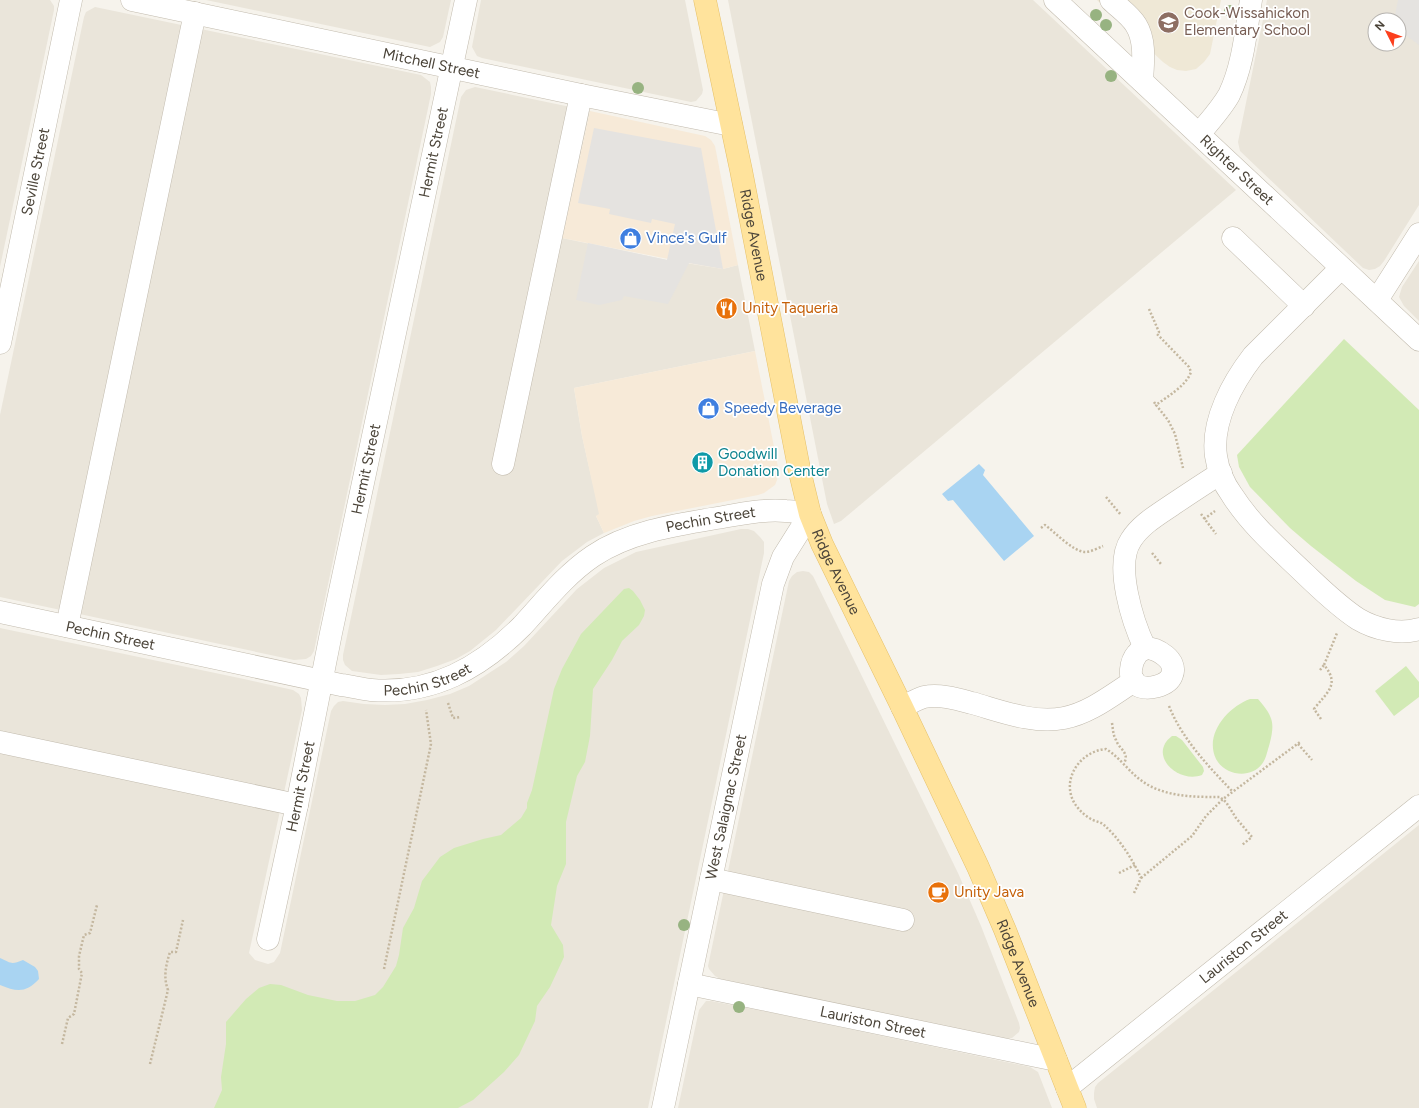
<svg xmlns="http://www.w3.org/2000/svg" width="1419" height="1108" font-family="Figtree,sans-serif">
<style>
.residential{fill:#eae5da;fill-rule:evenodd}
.commercial{fill:#f7ead8}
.education{fill:#efe8d6}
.green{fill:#d2eab5}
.parking{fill:#e5e3e0}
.water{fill:#a9d4f2}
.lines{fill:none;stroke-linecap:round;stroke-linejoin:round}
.minor-casing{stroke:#c2bbae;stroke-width:23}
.major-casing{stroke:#e6c16a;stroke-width:23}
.path{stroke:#c4b79f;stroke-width:2.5;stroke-dasharray:2 2;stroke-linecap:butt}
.minor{stroke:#fff;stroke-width:22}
.major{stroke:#ffe39c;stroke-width:22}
.tree{fill:#97b381}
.labels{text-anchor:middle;stroke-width:3.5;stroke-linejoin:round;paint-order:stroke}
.education-label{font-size:15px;fill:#785e54;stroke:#fff;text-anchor:start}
.street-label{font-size:15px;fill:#4b4439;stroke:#fff}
.shop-label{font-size:15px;fill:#366cbe;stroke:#fff;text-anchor:start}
.food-label{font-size:15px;fill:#c56008;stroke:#fff;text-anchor:start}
.culture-label{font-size:15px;fill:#0d838f;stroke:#fff;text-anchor:start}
</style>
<rect width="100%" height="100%" fill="#f6f3ec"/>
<g class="residential">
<polygon points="0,0 50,0 54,6 54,10 0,267"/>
<polygon points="206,0 451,0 443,37 440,42 430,47"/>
<polygon points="481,0 685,0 703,90 702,94 696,101 691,102 482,58 477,56 472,47"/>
<polygon points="728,0 1033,0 1236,190 841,521 834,524 827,504"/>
<path d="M1267 0H1419V205L1384 261 1380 266 1375 269 1369 270 1363 268 1240 151 1238 142ZM1375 20H1399V44H1375Z"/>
<polygon points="95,7 421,75 430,82 431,87 431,94 314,651 311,656 306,659 294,660 0,597 0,415 84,17 86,12"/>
<polygon points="475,87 590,111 562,238 667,260 723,269 738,265 755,351 574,388 582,436 600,515 596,516 604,533 587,542 562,561 496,630 470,651 456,659 437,666 418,672 399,674 381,675 352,671 345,665 343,660 343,655 461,97 466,90"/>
<polygon points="1419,261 1419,321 1404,306 1399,297 1402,287"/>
<polygon points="741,529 748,529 754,531 760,537 764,542 764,553 648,1108 0,1108 0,628 244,679 293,690 299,694 301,698 302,710 249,953 255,960 268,964 274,962 280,953 331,711 334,706 338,702 343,701 364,704 385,705 405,704 427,700 450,694 469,686 506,662 524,646 577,589 604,568 636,552"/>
<polygon points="803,571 809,572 813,576 958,873 981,926 1019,1023 1020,1028 1019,1032 1012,1038 1005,1039 720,979 715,976 709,969 708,966 789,581 792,576 797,572"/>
<polygon points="1419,825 1419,1108 1097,1108 1094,1099 1094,1093 1095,1087 1098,1083"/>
<polygon points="706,1001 711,1001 773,1013 1030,1067 1038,1072 1052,1108 678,1108 699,1010"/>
</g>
<g class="commercial">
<polygon points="590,111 705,136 711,140 715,146 738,265 723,269 689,263 562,238"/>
<polygon points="755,351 778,467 777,480 775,485 764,493 758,495 652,516 634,521 604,533 596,516 599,514 582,436 574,388"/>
</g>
<polygon class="education" points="1097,0 1221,0 1210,54 1204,62 1196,69 1186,71 1177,70 1170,67 1163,62"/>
<g class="green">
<polygon points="1344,339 1419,410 1419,604 1415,607 1385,600 1356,581 1311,546 1290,528 1250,487 1239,467 1237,455"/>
<polygon points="629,588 633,591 640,600 645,610 644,616 639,625 622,641 612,660 593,689 590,736 585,762 577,776 566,822 566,864 557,886 551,925 563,945 564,957 550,987 537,1006 535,1021 519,1055 504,1072 473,1100 458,1108 214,1108 222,1090 221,1077 226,1044 226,1022 246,999 259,988 270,984 281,985 308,995 337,1001 355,1001 375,995 383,987 396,966 399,955 403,928 414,908 422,881 440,857 454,848 483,839 501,835 521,818 527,808 527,803 532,790 554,689 562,669 581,634 624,589"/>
<polygon points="1406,666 1419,682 1419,697 1394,716 1375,691"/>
<path d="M1250 699H1258C1274 717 1275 724 1269 746 1267 752 1266 759 1262 764 1251 779 1225 776 1216 759 1204 734 1228 707 1250 699Z"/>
<path d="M1172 736H1176L1182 740 1203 767 1204 771 1202 775C1178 784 1147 755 1172 736Z"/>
</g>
<g class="parking">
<polygon points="1398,0 1419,0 1419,45 1399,30 1399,20 1394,20"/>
<polygon points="594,128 701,148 723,269 689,263 668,304 624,296 622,300 599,305 576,300 588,243 667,260 675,224 652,219 651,223 609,214 610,209 578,203"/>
</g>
<g class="water">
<polygon points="979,464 985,470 983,475 1034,536 1004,561 953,500 948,501 942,494"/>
<path d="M0 958C11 963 11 965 23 960L35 967 38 971 39 979C26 993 17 992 0 985Z"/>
</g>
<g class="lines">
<defs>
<g id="minor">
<path id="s1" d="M132 0 581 95 731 125"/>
<path id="s2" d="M1055 0 1419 340"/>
<path d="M1111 0C1119 8 1130 15 1136 25 1146 41 1143 63 1142 81"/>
<path d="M1199 134C1209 122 1221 109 1229 95 1243 66 1246 31 1251 0"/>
<polyline points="1233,238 1304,306"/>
<path d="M1341 268 1253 356C1233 382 1211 421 1216 456 1218 470 1224 484 1232 495 1251 525 1279 549 1304 573 1321 589 1338 606 1358 619 1375 629 1399 635 1419 629"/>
<polyline points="1377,300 1419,234"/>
<path id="s3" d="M0 343 71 0"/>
<polyline points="503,464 581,95"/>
<path id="s4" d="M0 612 341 685C351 686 361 689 371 690 432 695 480 668 522 626 545 601 565 575 593 556 629 532 675 525 717 518 740 514 763 509 786 511 794 511 802 513 810 514L783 557 773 584 663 1108"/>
<polyline points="67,626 195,13"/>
<path d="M1145 648C1133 623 1114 565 1131 540 1141 524 1159 514 1175 503 1190 493 1205 483 1221 473"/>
<path d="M1145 648C1157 648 1178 660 1172 675 1168 686 1147 691 1137 685 1127 678 1131 661 1137 654 1139 651 1143 650 1145 648Z"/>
<path d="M902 707C909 704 917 699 924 697 940 694 957 699 972 703 1001 711 1033 724 1064 718 1090 713 1112 695 1134 681"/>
<polyline points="0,742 297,805"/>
<polyline points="711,879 903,920"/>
<path id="s5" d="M268 939 297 805 331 633 466 0"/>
<path id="s6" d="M689 984 1056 1060"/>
<path id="s7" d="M1067 1088 1419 806"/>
</g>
<g id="major">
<path id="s8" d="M705 0 741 170 800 473 810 514 822 544 902 707 978 867 1005 930 1075 1108"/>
</g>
</defs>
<use href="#minor" class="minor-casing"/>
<use href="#major" class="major-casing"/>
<g class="path">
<path d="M1149 309 1159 332 1157 334 1189 367 1191 372C1186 386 1168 396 1156 405L1168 420 1175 434 1183 468"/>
<polyline points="1154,402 1156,405"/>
<polyline points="1106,497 1121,515"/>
<polyline points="1201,514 1216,534"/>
<polyline points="1204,519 1215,511"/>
<path d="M1041 528 1045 525C1055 532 1072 551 1085 552 1091 552 1098 548 1103 546"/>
<polyline points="1152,553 1161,564"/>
<polyline points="1320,670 1324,665"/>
<polyline points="448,703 453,718 461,717"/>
<path d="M1169 706C1182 739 1209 767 1233 792"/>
<path d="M1321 719 1314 709C1326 693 1341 685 1324 665L1337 633"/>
<path d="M1112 723C1113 729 1113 735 1116 740 1119 749 1130 753 1124 763"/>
<polyline points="1298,744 1312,760"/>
<polyline points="1119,873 1135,865"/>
<polyline points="1141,878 1192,836 1206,816 1223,799 1300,742"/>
<path d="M1134 893 1141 878C1133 860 1119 838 1104 825 1101 822 1097 822 1093 820 1086 817 1079 810 1075 804 1060 780 1080 751 1106 749 1119 757 1127 769 1138 778 1161 797 1192 797 1220 797L1226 802 1236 818 1252 837 1242 845"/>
<polyline points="384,969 431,744 426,710"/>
<polyline points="62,1044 68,1018 74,1014 82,973 79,969 79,956 84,935 90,933 97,905"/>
<path d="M150 1064 168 990C163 977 166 965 170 952H176L183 920"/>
</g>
<use href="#minor" class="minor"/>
<use href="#major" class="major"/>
</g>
<g class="tree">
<circle cx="1230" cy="11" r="6"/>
<circle cx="1096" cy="15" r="6"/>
<circle cx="1106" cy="25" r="6"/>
<circle cx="1111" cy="76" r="6"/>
<circle cx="638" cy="88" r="6"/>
<circle cx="684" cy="925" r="6"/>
<circle cx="739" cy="1007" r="6"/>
</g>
<defs>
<symbol id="school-disc" viewBox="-11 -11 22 22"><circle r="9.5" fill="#8d6e63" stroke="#fff"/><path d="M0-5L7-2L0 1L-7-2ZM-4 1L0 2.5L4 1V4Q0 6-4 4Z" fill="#fff"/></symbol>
<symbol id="shop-disc" viewBox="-11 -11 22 22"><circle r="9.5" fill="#3f7fe0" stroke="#fff"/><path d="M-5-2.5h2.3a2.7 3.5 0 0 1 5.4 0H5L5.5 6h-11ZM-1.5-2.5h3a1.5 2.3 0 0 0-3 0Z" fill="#fff"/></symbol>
<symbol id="restaurant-disc" viewBox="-11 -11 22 22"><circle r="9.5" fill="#e8710a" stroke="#fff"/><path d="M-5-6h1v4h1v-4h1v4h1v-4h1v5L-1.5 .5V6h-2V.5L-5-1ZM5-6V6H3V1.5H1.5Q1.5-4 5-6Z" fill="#fff"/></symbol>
<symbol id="building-disc" viewBox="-11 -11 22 22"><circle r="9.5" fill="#0f9aa8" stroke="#fff"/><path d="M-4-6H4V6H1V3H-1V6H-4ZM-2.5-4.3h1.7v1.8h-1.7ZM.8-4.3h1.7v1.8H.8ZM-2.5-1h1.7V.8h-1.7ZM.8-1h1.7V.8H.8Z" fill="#fff"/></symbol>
<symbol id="cafe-disc" viewBox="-11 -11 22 22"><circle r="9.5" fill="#e8710a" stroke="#fff"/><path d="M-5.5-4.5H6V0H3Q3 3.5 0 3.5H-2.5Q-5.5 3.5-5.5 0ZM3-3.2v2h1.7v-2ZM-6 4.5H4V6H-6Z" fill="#fff"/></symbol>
</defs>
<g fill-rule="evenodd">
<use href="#school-disc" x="1156" y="10" width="25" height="25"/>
<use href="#shop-disc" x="618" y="226" width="25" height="25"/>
<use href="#restaurant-disc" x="714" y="296" width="25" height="25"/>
<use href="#shop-disc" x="696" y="396" width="25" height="25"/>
<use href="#building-disc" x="690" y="450" width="25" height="25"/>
<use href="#cafe-disc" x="926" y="880" width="25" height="25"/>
</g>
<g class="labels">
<g class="education-label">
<text x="1184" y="18">Cook-Wissahickon<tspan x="1184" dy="17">Elementary School</tspan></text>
</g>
<g class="street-label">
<text dy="5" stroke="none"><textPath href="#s1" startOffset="306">Mitchell Street</textPath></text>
<text dy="5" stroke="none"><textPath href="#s5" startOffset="804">Hermit Street</textPath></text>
<text dy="5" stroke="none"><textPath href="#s2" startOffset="249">Righter Street</textPath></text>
<text dy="5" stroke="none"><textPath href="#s3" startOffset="175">Seville Street</textPath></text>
<text dy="5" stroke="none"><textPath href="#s8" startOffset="240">Ridge Avenue</textPath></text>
<text dy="5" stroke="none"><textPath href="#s5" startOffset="480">Hermit Street</textPath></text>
<text dy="5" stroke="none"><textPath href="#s4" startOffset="773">Pechin Street</textPath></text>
<text dy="5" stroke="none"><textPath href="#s8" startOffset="588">Ridge Avenue</textPath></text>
<text dy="5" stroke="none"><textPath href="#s4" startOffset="113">Pechin Street</textPath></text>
<text dy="5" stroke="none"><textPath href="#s4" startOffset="437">Pechin Street</textPath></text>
<text dy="5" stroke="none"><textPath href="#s5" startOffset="156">Hermit Street</textPath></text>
<text transform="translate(726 807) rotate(-78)" y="5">West Salaignac Street</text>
<text dy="5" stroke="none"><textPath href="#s7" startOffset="226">Lauriston Street</textPath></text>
<text dy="5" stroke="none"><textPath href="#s8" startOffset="1020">Ridge Avenue</textPath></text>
<text dy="5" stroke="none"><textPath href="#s6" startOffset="188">Lauriston Street</textPath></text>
</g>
<g class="shop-label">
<text x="646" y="243">Vince's Gulf</text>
<text x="724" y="413">Speedy Beverage</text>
</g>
<g class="food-label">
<text x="742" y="313">Unity Taqueria</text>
<text x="954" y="897">Unity Java</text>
</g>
<g class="culture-label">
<text x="718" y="459">Goodwill<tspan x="718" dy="17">Donation Center</tspan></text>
</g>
</g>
<g transform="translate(1387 32) rotate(312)"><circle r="19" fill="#ffffff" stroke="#b7b4b0"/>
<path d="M0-3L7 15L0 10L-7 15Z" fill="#fc3f1d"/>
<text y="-6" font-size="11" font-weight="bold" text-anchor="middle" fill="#4b4439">N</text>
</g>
</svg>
